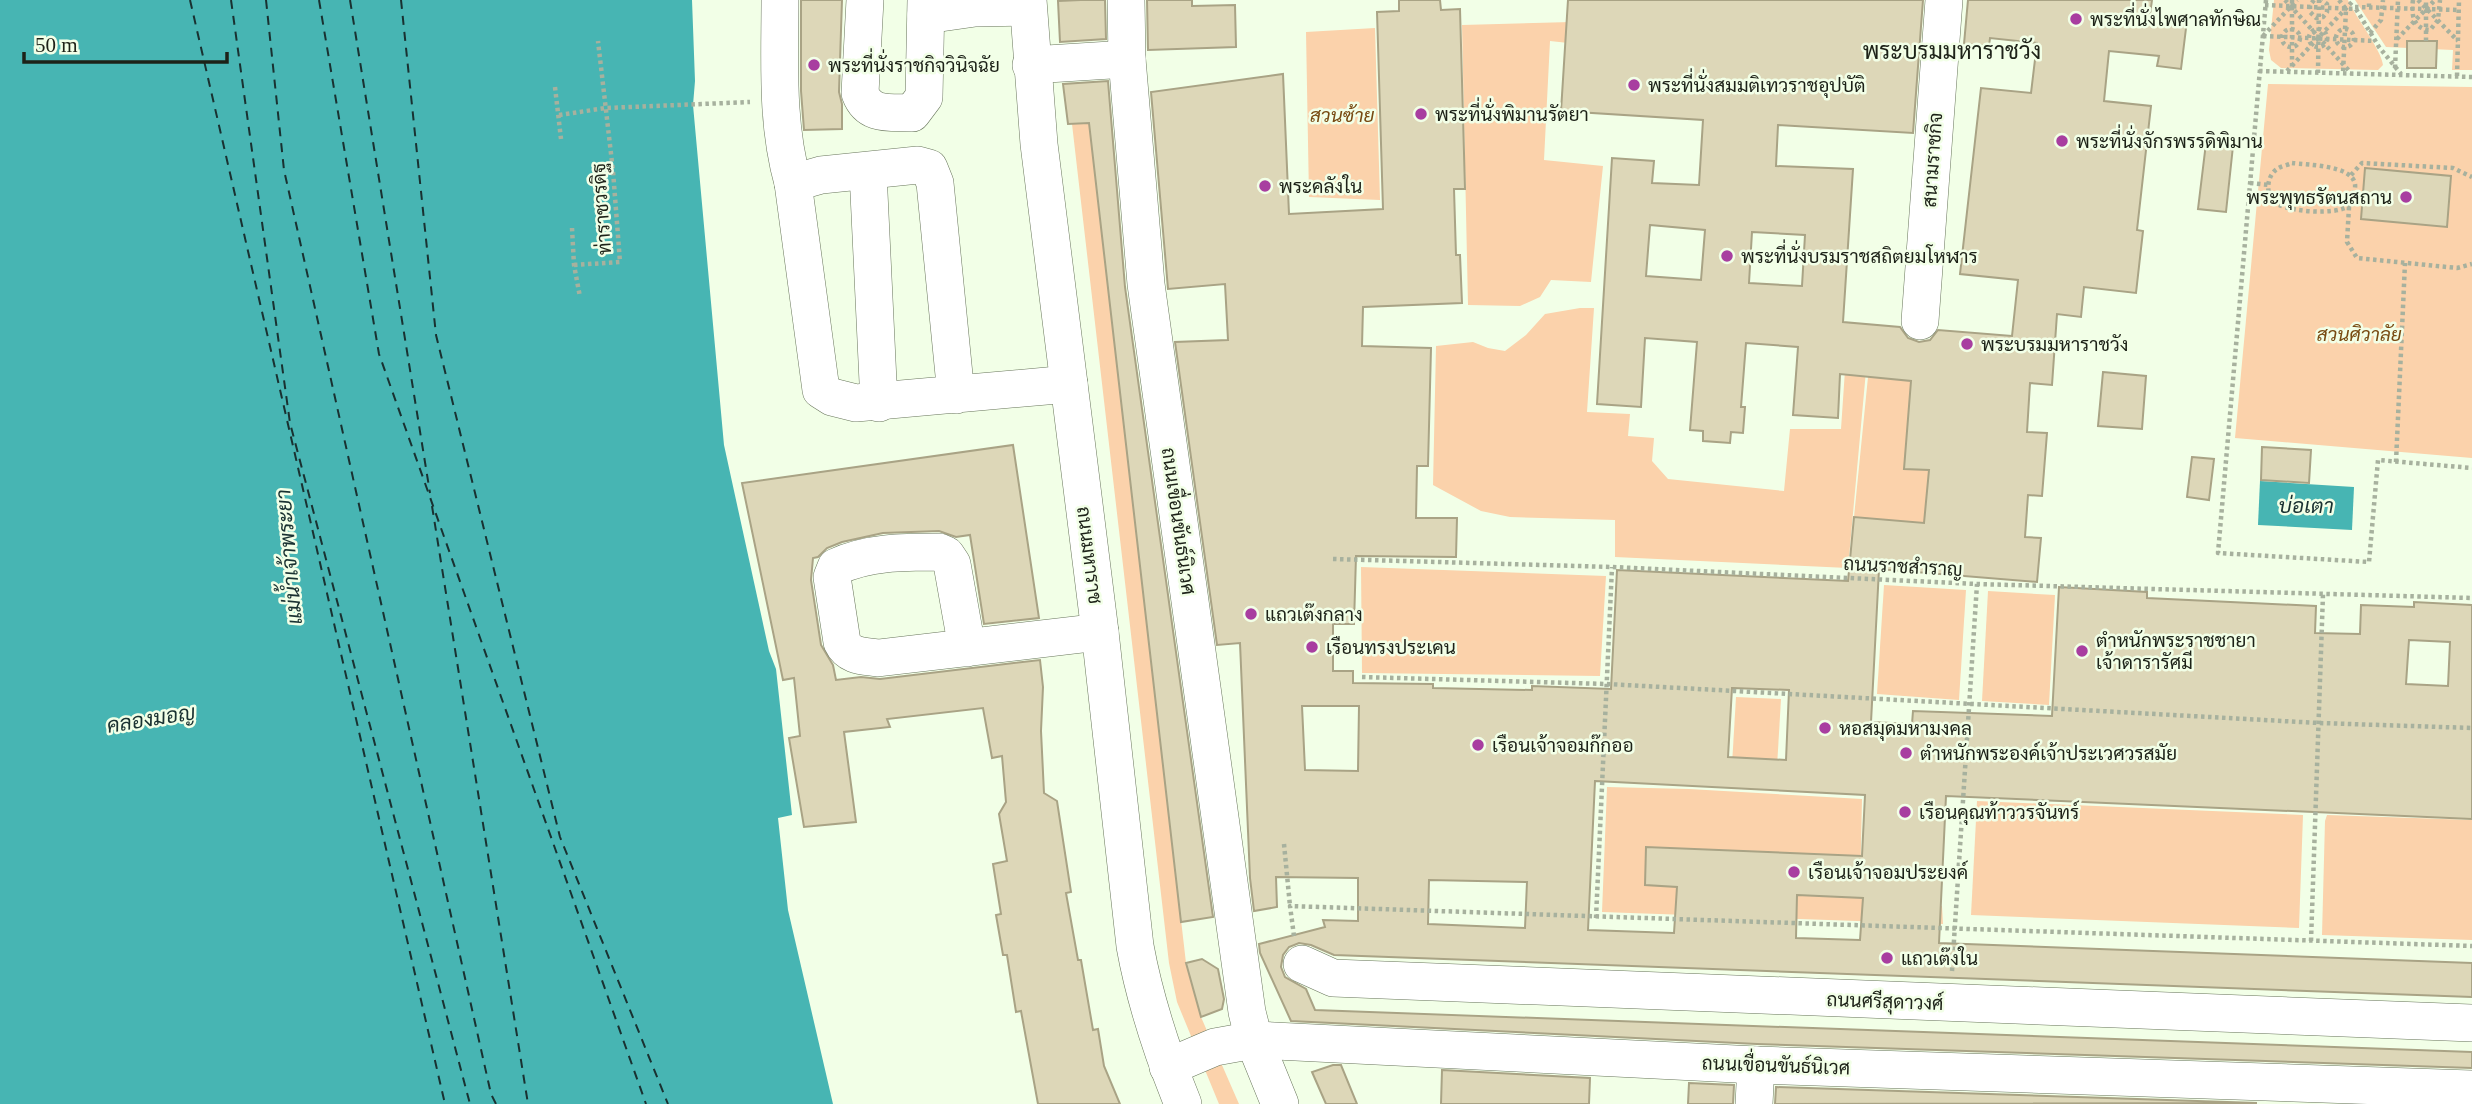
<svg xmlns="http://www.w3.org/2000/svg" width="2472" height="1104" font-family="'Times New Roman',Sarabun,serif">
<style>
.green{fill:#fbd2ab}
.water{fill:#47b5b3}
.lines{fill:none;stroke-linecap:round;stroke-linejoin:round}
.ferry{stroke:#193131;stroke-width:2;stroke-dasharray:9 7;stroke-linecap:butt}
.building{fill:#ddd7b8;stroke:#a9a385;stroke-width:2;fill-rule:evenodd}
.minor-casing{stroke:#69765c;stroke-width:38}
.path{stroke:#a7b19e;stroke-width:4.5;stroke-dasharray:3.5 3.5;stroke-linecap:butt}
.minor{stroke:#fff;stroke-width:37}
.poi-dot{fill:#a83ea0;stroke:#f2ffe7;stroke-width:2.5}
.labels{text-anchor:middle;stroke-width:5;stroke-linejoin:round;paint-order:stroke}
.poi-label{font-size:19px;fill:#1d2218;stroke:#f2ffe7;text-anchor:start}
.park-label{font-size:19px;font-style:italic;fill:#784a11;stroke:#f2ffe7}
.street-label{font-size:19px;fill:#1d2218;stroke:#f2ffe7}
.water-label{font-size:21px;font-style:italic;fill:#193131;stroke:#f2ffe7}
.quarter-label{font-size:23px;fill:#1d2218;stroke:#f2ffe7}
</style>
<rect width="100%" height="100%" fill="#f2ffe7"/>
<g class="green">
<path d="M2274 0H2348C2356 18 2381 49 2383 65L2378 70 2281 68 2271 60 2269 50Z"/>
<polygon points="2355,0 2472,0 2472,70 2452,70 2453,50 2386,47"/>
<polygon points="1609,21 1605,47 1550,41 1544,160 1603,166 1591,282 1551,280 1540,297 1520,306 1468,305 1462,25"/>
<polygon points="1375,28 1380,200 1309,197 1306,32"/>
<polygon points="2268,84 2472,87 2472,458 2235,438"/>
<polygon points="1089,123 1186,963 1201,1017 1239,1104 1219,1104 1177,1002 1169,963 1072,124"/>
<polygon points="1580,308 1594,308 1587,412 1630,414 1628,436 1654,438 1652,461 1668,479 1784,491 1790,429 1841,429 1848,326 1870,327 1848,568 1615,557 1615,520 1510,517 1481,511 1433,485 1436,346 1473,342 1488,348 1505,351 1526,335 1545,314"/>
<polygon points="1868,377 1911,380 1904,468 1929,470 1924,523 1854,517"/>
<polygon points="1361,567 1606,576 1600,676 1362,673"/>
<polygon points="1884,585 1966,590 1959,700 1877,694"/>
<polygon points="1988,591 2055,595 2049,705 1982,701"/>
<polygon points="1736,697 1781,699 1777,767 1732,765"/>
<polygon points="1607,787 1689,789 1862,799 1860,890 1942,906 1943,924 1602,912"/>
<polygon points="1977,801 2303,815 2299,928 1971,915"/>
<polygon points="2327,815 2472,820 2472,940 2322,935 2325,821"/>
</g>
<g class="water">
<polygon points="0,0 692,0 695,81 693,105 724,445 769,651 776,669 792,815 778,818 788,910 833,1104 0,1104"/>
<polygon points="2260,481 2354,487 2352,530 2258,525"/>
</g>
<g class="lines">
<g class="ferry">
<polyline points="190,0 445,1104"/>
<polyline points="231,0 290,423 470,1104"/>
<polyline points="266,0 284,170 491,1094 496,1104"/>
<polyline points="319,0 379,354 646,1104"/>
<polyline points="350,0 430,493"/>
<polyline points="401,0 436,335 560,837 668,1104"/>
<polyline points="432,506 528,1104"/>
</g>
</g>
<g class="building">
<polygon points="801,0 842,0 839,92 842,104 842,129 804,130 801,91"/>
<polygon points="1081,0 1105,0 1106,39 1060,42 1058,1"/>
<polygon points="1147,0 1192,0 1192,6 1235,5 1236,47 1148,50"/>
<path d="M1399 0H1440L1441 10 1460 9 1465 189H1454L1456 255H1460L1462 303 1363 307 1362 346 1431 348 1428 466H1417L1416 518H1457L1456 557 1356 556 1354 624H1333V671H1353V683L1433 684V688L1532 690V686L1611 689 1617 570 1848 581 1854 517 1924 523 1929 470 1904 469 1911 381 1840 374 1838 418 1793 415 1798 347 1746 343 1741 407H1745L1743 433 1731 432 1730 443 1703 441V431L1690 430 1697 342 1645 338 1641 407 1597 404 1612 158 1654 161 1652 183 1699 185 1703 120 1561 111 1568 0H1923L1913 133 1778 125 1776 166 1853 169 1843 322 1900 327 1908 338 1919 342 1930 340 1938 330 2012 336 2018 280 1960 274 1981 88 2031 93 2037 43 1990 38 1989 46 1964 44 1968 0H2152L2150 15 2187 20 2181 69 2157 66 2159 56 2109 51 2104 101 2151 106 2137 230 2143 231 2136 293 2084 287 2081 317 2057 314 2052 385 2030 383 2027 432 2047 433 2042 496 2028 495 2025 537 2041 538 2037 582 1879 569 1871 722 1912 724 1913 711 2052 716 2059 587 2147 592V598L2316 606 2315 633 2360 634 2361 605 2414 607V602L2472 605V819L1946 796 1939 943 2472 963V997L1334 955 1311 945 1299 943 1289 947 1283 955 1281 967 1285 977 1306 989 1315 1010 2472 1052V1068L1757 1044 1291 1021 1260 953 1259 944 1325 927 1323 920 1358 921V878L1276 877 1277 907 1254 911 1250 878 1240 643 1217 645 1175 342 1228 340 1225 284 1168 289 1151 92 1283 74 1289 214 1383 209 1377 12 1399 11ZM1650 225 1705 230 1701 280 1646 276ZM1752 232 1805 235 1802 286 1749 283ZM2409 640 2450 642 2448 686 2406 684ZM1732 688 1789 690 1786 760 1728 757ZM1302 706H1359L1358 771 1305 770ZM1595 781 1865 795 1862 856 1646 847 1645 885 1677 887 1674 933 1588 930ZM1429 880 1527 882 1525 928 1428 924ZM1797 895 1863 898 1860 940 1796 938Z"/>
<polygon points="2407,41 2437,41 2436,68 2407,68"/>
<polygon points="1108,81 1125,287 1213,917 1181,922 1089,123 1068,124 1063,84"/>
<polygon points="2206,143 2233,146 2226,212 2198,209"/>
<polygon points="2365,168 2451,176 2447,227 2361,219"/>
<polygon points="2103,372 2146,376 2142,429 2098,426"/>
<polygon points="1013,445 1039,618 984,624 970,535 956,537 939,531 883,533 842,542 827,548 818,557 813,558 811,580 821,645 833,665 836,680 861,677 880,679 1040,660 1043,687 1041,731 1044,793 1057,801 1071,892 1066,893 1078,960 1081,960 1093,1030 1098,1029 1104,1066 1120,1104 1038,1104 1021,1011 1016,1012 1007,955 1003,955 996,915 1001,914 993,864 1007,861 999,814 1006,802 1002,756 992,758 983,708 887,719 890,727 844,732 856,822 804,827 789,738 800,736 794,678 783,680 742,483"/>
<polygon points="2262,447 2311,450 2309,483 2261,480"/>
<polygon points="2192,457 2214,459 2209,500 2187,497"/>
<polygon points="1202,959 1218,969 1224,999 1222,1009 1201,1017 1186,963"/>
<polygon points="1333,1065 1341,1065 1357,1104 1326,1104 1312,1072"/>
<polygon points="1442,1070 1590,1078 1589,1104 1441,1104"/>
<polygon points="1689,1083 1734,1085 1733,1104 1688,1104"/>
<polygon points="1776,1087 2257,1103 1775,1104"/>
</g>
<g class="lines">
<defs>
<g id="minor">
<path d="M780 0C780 62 776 123 793 183"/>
<path d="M865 0 860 93C869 117 890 112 912 113L924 97 926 0"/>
<path d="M1028 0 1039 144 1100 632 1135 946C1145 1001 1162 1052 1183 1104"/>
<polyline points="1126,0 1127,59 1146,284 1247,1012 1254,1040 1280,1104"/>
<polyline points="926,15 975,8 1027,7"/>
<polyline points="1031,65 1127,59"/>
<polyline points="868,172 879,403"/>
<polyline points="1920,321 1944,0"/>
<polyline points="956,395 935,183 929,168 918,165 821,175 793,183 821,390 832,397 856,403 1069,384"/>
<path d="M967 648 952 564 946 555 939 552C904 552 867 552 836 567L832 577 842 642C849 657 864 656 878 658L1100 632"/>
<polyline points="1302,964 1333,978 2472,1023"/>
<polyline points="1168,1067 1215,1047 1254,1040 1756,1065 2472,1089"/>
<polyline points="1754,1104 1756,1065"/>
</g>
</defs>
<use href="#minor" class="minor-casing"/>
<g class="path">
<polyline points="2266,0 2218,553 2369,562 2378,460 2472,468"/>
<polyline points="2285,0 2351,73"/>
<polyline points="2292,0 2292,68"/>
<polyline points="2314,0 2310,5 2310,12 2316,18 2323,17 2327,12 2327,4 2322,0"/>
<polyline points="2339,0 2346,9 2343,73"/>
<path d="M2413 0C2411 14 2413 29 2430 30L2438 20 2440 0"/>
<polyline points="2418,0 2458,41"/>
<polyline points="2265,5 2356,9"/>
<polyline points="2355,7 2458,10"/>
<polyline points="2369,7 2369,0"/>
<polyline points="2356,9 2379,47 2401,74"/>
<circle cx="2345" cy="38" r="9"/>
<circle cx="2291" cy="38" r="9"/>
<circle cx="2318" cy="38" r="9"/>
<polyline points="2370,33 2381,20 2383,0"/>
<polyline points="2263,36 2375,41"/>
<polyline points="2263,36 2297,0"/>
<polyline points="2397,39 2435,0"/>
<polyline points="2426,41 2426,0"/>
<polyline points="2395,68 2398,0"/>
<polyline points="2259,71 2472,77"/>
<polyline points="2287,71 2352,2"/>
<polyline points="2318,73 2319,0"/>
<polyline points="2457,76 2459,0"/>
<polyline points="555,87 561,139"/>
<polyline points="559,115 606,108 750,102"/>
<path d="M2292 163C2307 165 2352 165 2355 184 2356 191 2351 200 2349 206 2335 215 2295 212 2279 205 2265 200 2265 177 2277 169 2281 166 2288 165 2292 163Z"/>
<polyline points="2351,175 2362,163 2453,168 2472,177"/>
<polyline points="2250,183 2269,185"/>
<polyline points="2349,207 2347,242 2357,258 2457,268 2472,264"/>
<polyline points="572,228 574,265 580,297"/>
<polyline points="574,265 620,262 613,171 598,41"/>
<polyline points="2396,462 2405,263"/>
<polyline points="1333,559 1612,567 1977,584 2472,598"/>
<polyline points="1362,677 1607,684 2319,723 2472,728"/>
<polyline points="1284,844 1290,906"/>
<polyline points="1596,918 1612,567"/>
<polyline points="1294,936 1290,906 2472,946"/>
<polyline points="2311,941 2323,594"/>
<polyline points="1952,971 1977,584"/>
</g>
<use href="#minor" class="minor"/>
</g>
<g class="poi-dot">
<circle cx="2076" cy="19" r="7"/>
<circle cx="814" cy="65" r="7"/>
<circle cx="1634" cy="85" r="7"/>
<circle cx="1421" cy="114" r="7"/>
<circle cx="2062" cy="141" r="7"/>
<circle cx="1265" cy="186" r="7"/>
<circle cx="2406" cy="197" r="7"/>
<circle cx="1727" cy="256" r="7"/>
<circle cx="1967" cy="344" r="7"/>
<circle cx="1251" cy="614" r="7"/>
<circle cx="1312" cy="647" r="7"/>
<circle cx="2082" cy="651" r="7"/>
<circle cx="1825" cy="728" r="7"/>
<circle cx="1478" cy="745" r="7"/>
<circle cx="1906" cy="753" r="7"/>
<circle cx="1905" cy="812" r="7"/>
<circle cx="1794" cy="872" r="7"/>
<circle cx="1887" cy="958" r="7"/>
</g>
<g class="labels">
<g class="poi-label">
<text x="2090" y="26">พระที่นั่งไพศาลทักษิณ</text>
<text x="828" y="72">พระที่นั่งราชกิจวินิจฉัย</text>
<text x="1648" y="92">พระที่นั่งสมมติเทวราชอุปบัติ</text>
<text x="1435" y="121">พระที่นั่งพิมานรัตยา</text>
<text x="2076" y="148">พระที่นั่งจักรพรรดิพิมาน</text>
<text x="1279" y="193">พระคลังใน</text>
<text x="2392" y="204" text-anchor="end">พระพุทธรัตนสถาน</text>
<text x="1741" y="263">พระที่นั่งบรมราชสถิตยมโหฬาร</text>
<text x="1981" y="351">พระบรมมหาราชวัง</text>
<text x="1265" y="621">แถวเต๊งกลาง</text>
<text x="2096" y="647">ตำหนักพระราชชายา<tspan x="2096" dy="22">เจ้าดารารัศมี</tspan></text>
<text x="1326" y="654">เรือนทรงประเคน</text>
<text x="1839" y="735">หอสมุดมหามงคล</text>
<text x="1492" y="752">เรือนเจ้าจอมก๊กออ</text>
<text x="1920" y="760">ตำหนักพระองค์เจ้าประเวศวรสมัย</text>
<text x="1919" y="819">เรือนคุณท้าววรจันทร์</text>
<text x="1808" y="879">เรือนเจ้าจอมประยงค์</text>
<text x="1901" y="965">แถวเต๊งใน</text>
</g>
<g class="park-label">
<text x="1342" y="122">สวนซ้าย</text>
<text x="2359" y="341">สวนศิวาลัย</text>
</g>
<g class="street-label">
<text transform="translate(1932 160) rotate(-86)" y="7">สนามราชกิจ</text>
<text transform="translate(601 209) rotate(-94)" y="7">ท่าราชวรดิฐ</text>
<text transform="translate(1179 521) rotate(82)" y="7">ถนนเขื่อนขันธ์นิเวศ</text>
<text transform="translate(1090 555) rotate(83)" y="7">ถนนมหาราช</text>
<text transform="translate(1903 566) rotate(3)" y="7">ถนนราชสำราญ</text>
<text transform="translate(1885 1001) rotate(2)" y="7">ถนนศรีสุดาวงศ์</text>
<text transform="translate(1776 1065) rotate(2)" y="7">ถนนเขื่อนขันธ์นิเวศ</text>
</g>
<g class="water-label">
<text x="2306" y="513">บ่อเตา</text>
<text transform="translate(289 557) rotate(-95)" y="7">แม่น้ำเจ้าพระยา</text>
<text transform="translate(151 719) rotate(-9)" y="7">คลองมอญ</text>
</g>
<g class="quarter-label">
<text x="1952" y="59">พระบรมมหาราชวัง</text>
</g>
</g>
<path d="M24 52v10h203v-10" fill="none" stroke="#1d2218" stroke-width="3.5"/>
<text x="35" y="52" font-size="21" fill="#1d2218" stroke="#f2ffe7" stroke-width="5" paint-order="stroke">50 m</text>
</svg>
